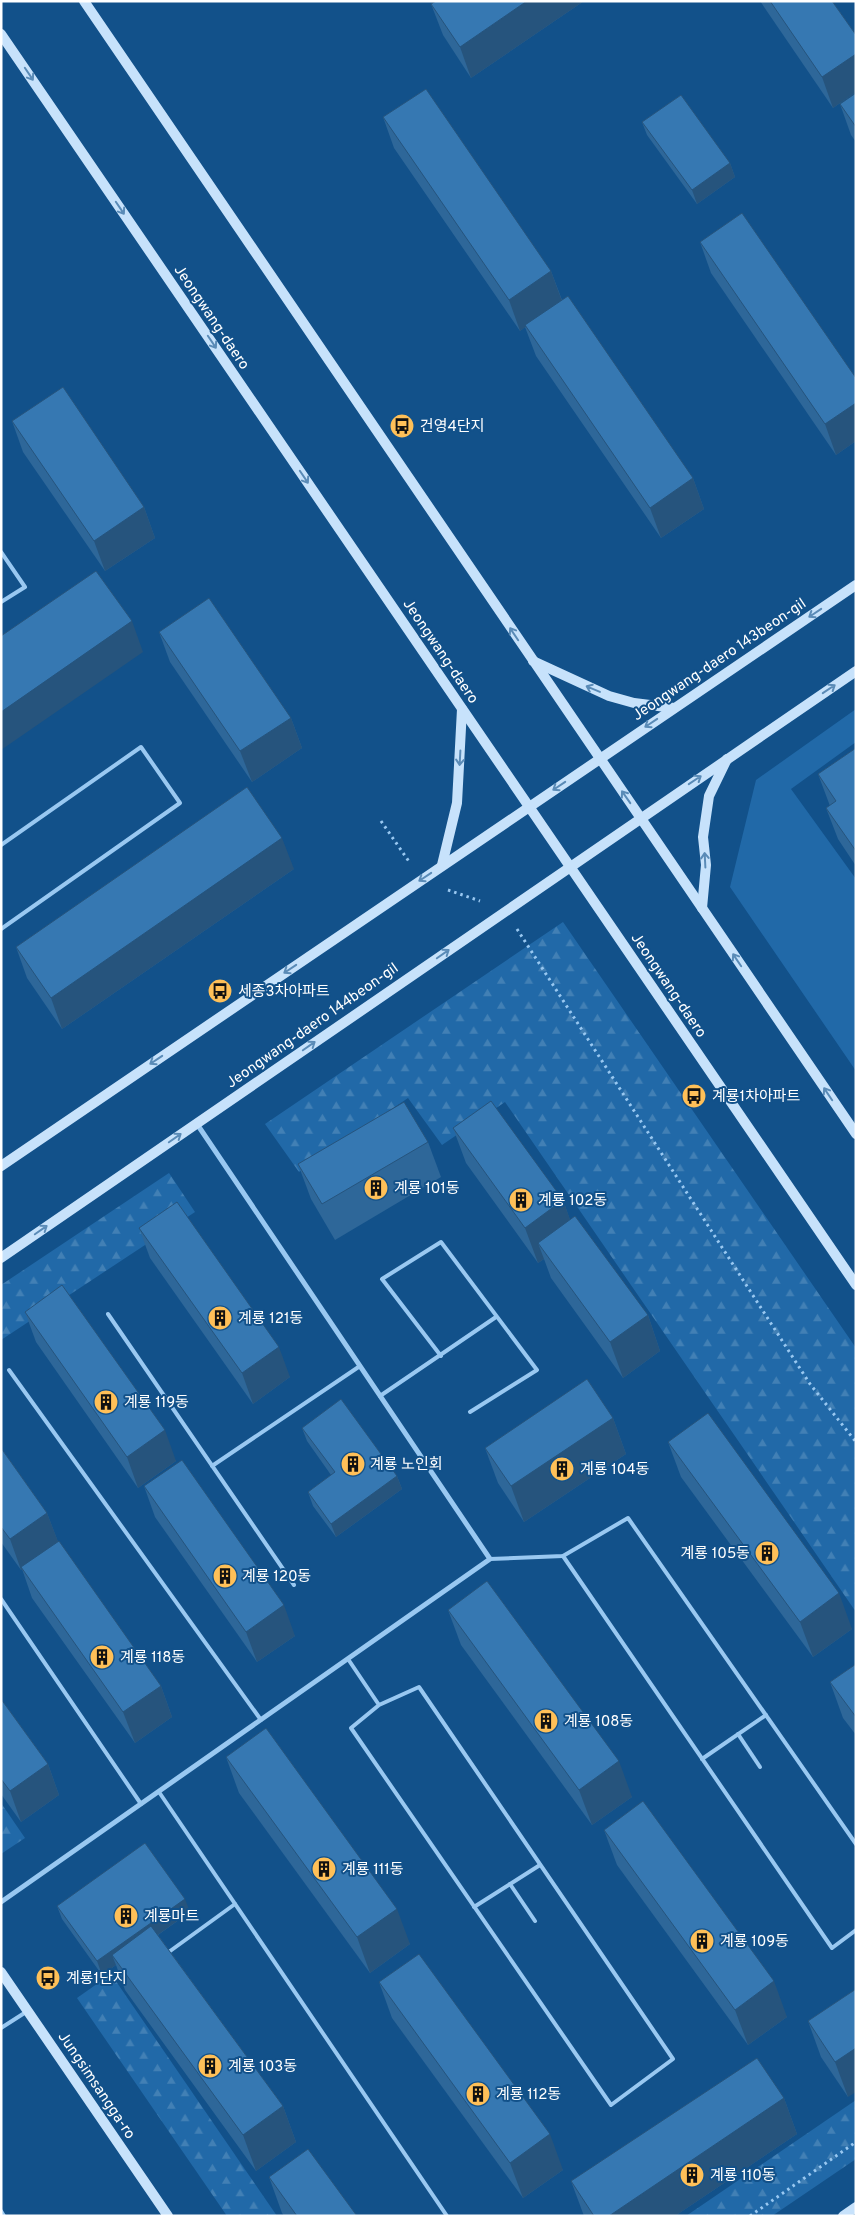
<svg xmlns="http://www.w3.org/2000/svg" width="857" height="2217" font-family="Overpass,'Noto Sans KR',sans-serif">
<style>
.forest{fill:url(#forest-firs)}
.park{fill:#2169a8}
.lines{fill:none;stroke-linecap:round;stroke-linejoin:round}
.path{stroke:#99c8f1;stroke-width:3;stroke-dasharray:2.5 4;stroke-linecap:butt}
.lane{stroke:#99c8f1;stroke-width:4}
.street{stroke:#99c8f1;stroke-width:5}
.secondary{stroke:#c7e2fb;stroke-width:10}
.wall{fill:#2e6799}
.shaded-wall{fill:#26547d}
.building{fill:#3678b2;stroke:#26547d}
.oneway{stroke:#5a8bb7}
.labels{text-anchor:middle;stroke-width:4;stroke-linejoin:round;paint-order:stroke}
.street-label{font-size:15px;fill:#fff;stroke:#12518a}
.poi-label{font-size:15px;fill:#fff;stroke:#12518a;text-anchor:start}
</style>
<defs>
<pattern id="forest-firs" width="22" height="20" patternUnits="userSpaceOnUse" patternTransform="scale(1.25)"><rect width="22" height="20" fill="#2169a8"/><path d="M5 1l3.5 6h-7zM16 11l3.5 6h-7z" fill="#4280b5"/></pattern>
</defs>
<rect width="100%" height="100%" fill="#12518a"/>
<g class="forest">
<polygon points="563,922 856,1348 856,1612 505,1102 442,1145 408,1098 299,1172 265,1124"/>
<polygon points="169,1173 195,1212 1,1340 1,1285"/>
<polygon points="1,1803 25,1838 1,1854"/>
<polygon points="111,1974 277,2216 227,2216 77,1998"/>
<polygon points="856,2100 856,2159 772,2216 686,2216"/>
</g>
<polygon class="park" points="856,709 856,742 791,789 856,879 856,1071 730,887 756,780"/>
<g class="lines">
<g class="path">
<polyline points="381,821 410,863"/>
<polyline points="448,890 480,901"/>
<polyline points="517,929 810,1384 856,1442"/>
<polyline points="750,2216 856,2142"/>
</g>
<g class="lane">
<polyline points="1,552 25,587 1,602"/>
<polyline points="1,845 141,747 180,803 1,929"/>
<polyline points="108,1314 294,1585"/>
<polyline points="441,1356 382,1279 441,1242 537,1370 470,1412"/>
<polyline points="9,1370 261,1720"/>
<polyline points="380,1396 496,1317"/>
<polyline points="212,1466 360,1366"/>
<polyline points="563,1556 832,1948 856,1930"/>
<polyline points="490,1559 563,1556 628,1518 856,1844"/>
<polyline points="1,1599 141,1804"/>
<polyline points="348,1659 379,1705 351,1728 611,2105 673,2059 419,1687 379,1705"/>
<polyline points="738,1734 760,1767"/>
<polyline points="702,1759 766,1715"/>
<polyline points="159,1792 447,2216"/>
<polyline points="510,1884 535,1921"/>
<polyline points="474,1907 540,1865"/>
<polyline points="166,1954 235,1904"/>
<polyline points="1,2028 26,2012"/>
<polyline points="1,2211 4,2216"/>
</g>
<polyline class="street" points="1,1902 490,1559 197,1124"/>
<g class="secondary">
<polyline points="84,1 856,1134"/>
<polyline points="1,34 856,1285"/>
<polyline points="533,661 609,696 634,703 674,708"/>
<polyline points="442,865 457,803 462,709"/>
<polyline points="702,908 706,865 703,837 709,796 727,759"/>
<polyline points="1,1166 856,585"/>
<polyline points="1,1258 856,671"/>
<polyline points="1,1972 168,2216"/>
<polyline points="843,2216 856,2207"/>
</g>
</g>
<g class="wall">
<polygon points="436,1 584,1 471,78 443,35 431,4"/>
<polygon points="760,1 832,1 856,35 856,92 833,108"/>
<polygon points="856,93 856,142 851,135 840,104"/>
<polygon points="383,117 551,271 562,300 693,478 704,509 661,538 536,356 525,327 520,331 394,148"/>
<polygon points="642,122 730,163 735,177 697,204 647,135"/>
<polygon points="700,242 856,378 856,441 836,455 711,273"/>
<polygon points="12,421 144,507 155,538 105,571 23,452"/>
<polygon points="159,632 291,718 302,748 252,782 170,662"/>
<polygon points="856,748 856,866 838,839 826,808 830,806 818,774"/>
<polygon points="294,869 62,1029 27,978 16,947"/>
<polygon points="453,1128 563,1200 570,1220 648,1315 660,1351 623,1378 551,1278 544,1259 538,1263 466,1163"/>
<polygon points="428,1142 441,1177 335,1240 311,1199 298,1164"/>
<polygon points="139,1228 290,1377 253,1404 150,1258"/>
<polygon points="25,1312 176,1461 138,1488 36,1342"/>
<polygon points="613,1418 626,1454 524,1522 498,1483 485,1448"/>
<polygon points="302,1428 397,1476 402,1489 336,1537 313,1506 308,1492 331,1475 307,1441"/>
<polygon points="668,1442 852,1629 813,1657 681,1477"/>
<polygon points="1,1448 47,1513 58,1542 161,1686 172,1717 135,1743 32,1598 22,1569 21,1570 1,1542"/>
<polygon points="144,1486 295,1636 257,1662 155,1517"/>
<polygon points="448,1610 632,1797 592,1825 461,1645"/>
<polygon points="856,1664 856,1735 843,1718 830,1682"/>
<polygon points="1,1699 48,1764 59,1795 21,1822 1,1794"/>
<polygon points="226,1757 410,1944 370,1973 239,1793"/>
<polygon points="604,1830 787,2017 748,2045 617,1865"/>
<polygon points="57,1906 190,1912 158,1935 283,2106 296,2142 256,2171 125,1990 116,1965 102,1975 62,1919"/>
<polygon points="379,1982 563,2170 523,2198 392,2018"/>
<polygon points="856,1989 848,2097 821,2057 808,2021"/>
<polygon points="784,2098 797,2134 675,2216 584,2216 571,2181"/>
<polygon points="269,2177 357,2216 284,2216 282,2213"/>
</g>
<g class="shaded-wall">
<polygon points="527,1 584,1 471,78 460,47"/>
<polygon points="856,54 856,92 833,108 822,77"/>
<polygon points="730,163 735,177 697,204 692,190"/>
<polygon points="551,271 562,301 520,331 509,300"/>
<polygon points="856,403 856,441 836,455 825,424"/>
<polygon points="693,478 704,509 661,538 650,508"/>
<polygon points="144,507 155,538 105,571 94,541"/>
<polygon points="132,621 143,652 1,750 1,712"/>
<polygon points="291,718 302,748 252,782 240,751"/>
<polygon points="282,838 294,869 62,1029 51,998"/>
<polygon points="563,1200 576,1236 538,1243 544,1259 538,1263 525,1228"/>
<polygon points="648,1315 660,1351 623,1378 610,1342"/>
<polygon points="279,1347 290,1377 253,1404 242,1373"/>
<polygon points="613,1418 626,1454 524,1522 511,1486"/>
<polygon points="165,1430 176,1461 138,1488 127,1457"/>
<polygon points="397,1476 402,1489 336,1537 331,1524"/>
<polygon points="47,1513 59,1544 21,1567 22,1569 21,1570 10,1539"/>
<polygon points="839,1593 852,1629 813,1657 800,1622"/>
<polygon points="284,1605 295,1636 257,1662 246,1632"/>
<polygon points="161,1686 172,1717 135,1743 123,1712"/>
<polygon points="619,1761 632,1797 592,1825 579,1790"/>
<polygon points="48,1764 59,1795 21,1822 10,1791"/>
<polygon points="185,1899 190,1912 118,1963 112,1955 116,1965 102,1975 97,1961"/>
<polygon points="397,1909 410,1944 370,1973 357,1937"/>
<polygon points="774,1981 787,2017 748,2045 735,2010"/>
<polygon points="856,2048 856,2092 848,2097 835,2062"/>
<polygon points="784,2098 797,2134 675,2216 609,2216"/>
<polygon points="283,2106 296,2142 256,2171 243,2135"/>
<polygon points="550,2134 563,2170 523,2198 510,2163"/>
</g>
<g class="building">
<polygon points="436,1 527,1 460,47 431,4"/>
<polygon points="770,1 832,1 856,35 856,54 822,77"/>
<polygon points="426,89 551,271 509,300 383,117"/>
<polygon points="856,93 856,127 840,104"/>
<polygon points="681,95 730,163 692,190 642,122"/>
<polygon points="742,213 856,378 856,403 825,424 700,242"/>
<polygon points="568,296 693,478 650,508 525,325"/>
<polygon points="63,387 144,507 94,541 12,421"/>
<polygon points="96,571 132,621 1,712 1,636"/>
<polygon points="209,598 291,718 240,751 159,632"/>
<polygon points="856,748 856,851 826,808 836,801 818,774"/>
<polygon points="247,787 282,838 51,998 16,947"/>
<polygon points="491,1101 563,1200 525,1228 453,1128"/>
<polygon points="404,1102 428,1142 322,1204 298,1164"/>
<polygon points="177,1202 279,1347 242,1373 139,1228"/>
<polygon points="575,1216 648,1315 610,1342 538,1243"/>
<polygon points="62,1285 165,1430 127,1457 25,1312"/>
<polygon points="587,1379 613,1418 511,1486 485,1448"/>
<polygon points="341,1399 397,1476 331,1524 308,1492 335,1472 302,1428"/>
<polygon points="708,1413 839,1593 800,1622 668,1442"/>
<polygon points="1,1448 47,1513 10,1539 1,1527"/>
<polygon points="182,1460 284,1605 246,1632 144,1486"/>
<polygon points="59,1541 161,1686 123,1712 21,1567"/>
<polygon points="487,1581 619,1761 579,1790 448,1610"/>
<polygon points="856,1664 856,1717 830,1682"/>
<polygon points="1,1699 48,1764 10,1791 1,1779"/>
<polygon points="266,1728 397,1909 357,1937 226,1757"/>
<polygon points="643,1801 774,1981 735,2010 604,1830"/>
<polygon points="145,1843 185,1899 97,1961 57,1906"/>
<polygon points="151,1926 283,2106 243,2135 112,1955"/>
<polygon points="419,1954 550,2134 510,2163 379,1982"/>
<polygon points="856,1989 856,2048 835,2062 808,2021"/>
<polygon points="757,2058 784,2098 609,2216 594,2216 571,2181"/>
<polygon points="308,2149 357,2216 297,2216 269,2177"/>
</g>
<defs><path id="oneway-shaft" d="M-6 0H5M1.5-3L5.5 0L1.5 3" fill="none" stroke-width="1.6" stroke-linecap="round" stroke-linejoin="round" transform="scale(1.25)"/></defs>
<g class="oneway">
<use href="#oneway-shaft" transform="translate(29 74) rotate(56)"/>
<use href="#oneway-shaft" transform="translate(120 208) rotate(56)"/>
<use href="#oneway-shaft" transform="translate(212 342) rotate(56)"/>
<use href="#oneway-shaft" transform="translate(304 477) rotate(56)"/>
<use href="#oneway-shaft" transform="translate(815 613) rotate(146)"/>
<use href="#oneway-shaft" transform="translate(514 634) rotate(-124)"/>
<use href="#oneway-shaft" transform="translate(593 689) rotate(-157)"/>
<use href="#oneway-shaft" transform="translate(829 689) rotate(-34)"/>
<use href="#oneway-shaft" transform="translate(651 723) rotate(146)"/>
<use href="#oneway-shaft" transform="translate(460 758) rotate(93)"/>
<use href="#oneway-shaft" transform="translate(695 780) rotate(-34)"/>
<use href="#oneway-shaft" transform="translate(559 786) rotate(146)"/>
<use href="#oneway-shaft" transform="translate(626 797) rotate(-125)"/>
<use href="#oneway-shaft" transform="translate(705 860) rotate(-93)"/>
<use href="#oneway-shaft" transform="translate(425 877) rotate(146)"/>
<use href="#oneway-shaft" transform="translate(443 954) rotate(-35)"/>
<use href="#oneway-shaft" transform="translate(737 960) rotate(-124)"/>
<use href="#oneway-shaft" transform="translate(290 969) rotate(146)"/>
<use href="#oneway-shaft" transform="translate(309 1046) rotate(-35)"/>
<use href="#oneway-shaft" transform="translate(156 1060) rotate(146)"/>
<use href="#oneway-shaft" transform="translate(828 1094) rotate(-124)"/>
<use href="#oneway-shaft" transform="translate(175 1138) rotate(-35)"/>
<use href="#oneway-shaft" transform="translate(41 1230) rotate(-35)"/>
</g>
<defs>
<symbol id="bus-disc" viewBox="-11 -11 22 22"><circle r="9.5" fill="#ffc058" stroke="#12518a"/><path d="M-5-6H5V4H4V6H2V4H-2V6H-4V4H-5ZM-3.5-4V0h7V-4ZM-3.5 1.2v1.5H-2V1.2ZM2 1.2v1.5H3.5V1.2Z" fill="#111"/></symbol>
<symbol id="building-disc" viewBox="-11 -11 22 22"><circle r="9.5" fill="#ffc058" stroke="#12518a"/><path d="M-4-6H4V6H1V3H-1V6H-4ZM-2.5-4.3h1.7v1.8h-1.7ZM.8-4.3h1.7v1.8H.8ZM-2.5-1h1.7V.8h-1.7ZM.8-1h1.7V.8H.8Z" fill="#111"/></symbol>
</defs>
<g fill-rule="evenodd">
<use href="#bus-disc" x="388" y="412" width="28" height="28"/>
<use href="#bus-disc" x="206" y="977" width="28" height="28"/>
<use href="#bus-disc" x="680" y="1082" width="28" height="28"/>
<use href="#building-disc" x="362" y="1174" width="28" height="28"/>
<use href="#building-disc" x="507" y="1186" width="28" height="28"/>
<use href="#building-disc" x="206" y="1304" width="28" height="28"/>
<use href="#building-disc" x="92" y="1388" width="28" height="28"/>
<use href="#building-disc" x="339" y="1450" width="28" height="28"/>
<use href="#building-disc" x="548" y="1455" width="28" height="28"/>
<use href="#building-disc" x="753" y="1539" width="28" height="28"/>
<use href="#building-disc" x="211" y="1562" width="28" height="28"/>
<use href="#building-disc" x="88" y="1643" width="28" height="28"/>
<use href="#building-disc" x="532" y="1707" width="28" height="28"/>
<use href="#building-disc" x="310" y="1855" width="28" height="28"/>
<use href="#building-disc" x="112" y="1902" width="28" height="28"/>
<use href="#building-disc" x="688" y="1927" width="28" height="28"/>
<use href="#bus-disc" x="34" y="1964" width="28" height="28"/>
<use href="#building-disc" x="196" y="2052" width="28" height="28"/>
<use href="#building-disc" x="464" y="2080" width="28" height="28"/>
<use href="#building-disc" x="678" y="2161" width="28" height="28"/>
</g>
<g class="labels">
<g class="street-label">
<text transform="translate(212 317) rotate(56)" y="5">Jeongwang-daero</text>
<text transform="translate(441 651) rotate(56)" y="5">Jeongwang-daero</text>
<text transform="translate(719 659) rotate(-34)" y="5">Jeongwang-daero 143beon-gil</text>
<text transform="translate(669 985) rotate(56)" y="5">Jeongwang-daero</text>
<text transform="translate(312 1025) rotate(-35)" y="5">Jeongwang-daero 144beon-gil</text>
<text transform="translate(97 2085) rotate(56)" y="5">Jungsimsangga-ro</text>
</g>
<g class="poi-label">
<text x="420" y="431">건영4단지</text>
<text x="238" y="996">세종3차아파트</text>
<text x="712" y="1101">계룡1차아파트</text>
<text x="394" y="1193">계룡 101동</text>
<text x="538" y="1205">계룡 102동</text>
<text x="238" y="1323">계룡 121동</text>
<text x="124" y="1407">계룡 119동</text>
<text x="370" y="1469">계룡 노인회</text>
<text x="580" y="1474">계룡 104동</text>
<text x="750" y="1558" text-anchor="end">계룡 105동</text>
<text x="242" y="1581">계룡 120동</text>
<text x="120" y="1662">계룡 118동</text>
<text x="564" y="1726">계룡 108동</text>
<text x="342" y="1874">계룡 111동</text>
<text x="144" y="1921">계룡마트</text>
<text x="720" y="1946">계룡 109동</text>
<text x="66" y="1983">계룡1단지</text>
<text x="228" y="2071">계룡 103동</text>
<text x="496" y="2099">계룡 112동</text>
<text x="710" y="2180">계룡 110동</text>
</g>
</g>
<rect width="857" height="2217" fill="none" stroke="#ffffff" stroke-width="5"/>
</svg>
